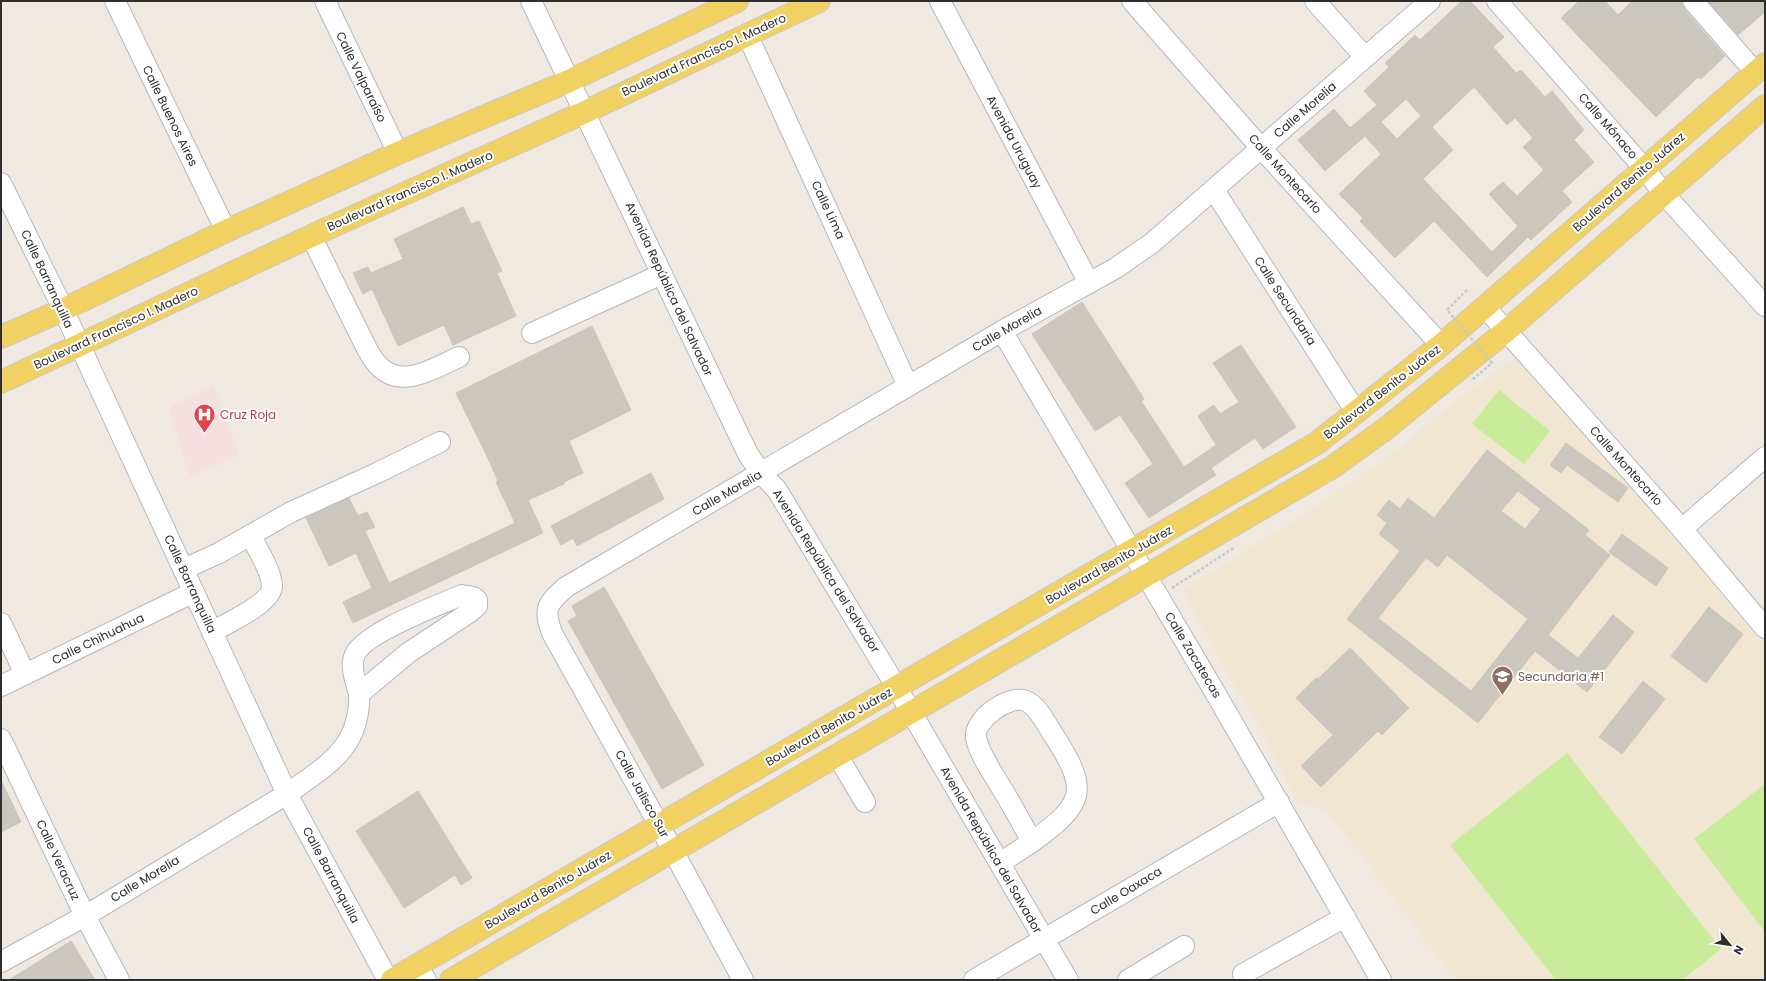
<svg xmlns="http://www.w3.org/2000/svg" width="1766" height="981" font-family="Poppins,sans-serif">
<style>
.education{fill:#f0e6d1}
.medical{fill:#f5dfe0}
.pitch{fill:#c9ec9a}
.building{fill:#cbc7bf;stroke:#cbc5ba;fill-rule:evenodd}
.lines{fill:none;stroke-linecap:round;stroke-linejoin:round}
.minor-casing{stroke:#b4b7c1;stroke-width:22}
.major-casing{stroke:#c9c9c9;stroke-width:24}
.path{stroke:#c9c9c9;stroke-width:2.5;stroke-dasharray:3 2;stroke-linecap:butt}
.minor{stroke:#fff;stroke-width:20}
.major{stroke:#f2d163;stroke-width:22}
.path-bridge{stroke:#c9c9c9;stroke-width:2.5;stroke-dasharray:3 2;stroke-linecap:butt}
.labels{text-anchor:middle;stroke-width:4;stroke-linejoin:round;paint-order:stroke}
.street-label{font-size:12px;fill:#2e2e2e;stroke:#fff}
.health-label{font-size:12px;fill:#be3a42;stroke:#fff;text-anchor:start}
.education-label{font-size:12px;fill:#785e54;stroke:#fff;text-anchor:start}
</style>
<rect width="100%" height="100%" fill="#efe9e1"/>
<polygon class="education" points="1516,356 1680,538 1765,646 1765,980 1455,980 1351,841 1325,810 1296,802 1262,730 1222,665 1183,590 1289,524 1381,462 1457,400"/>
<polygon class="medical" points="213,386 239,455 190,476 171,415 171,405 182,401"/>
<g class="pitch">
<polygon points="1499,390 1550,431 1524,464 1472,424"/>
<polygon points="1567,753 1721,949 1682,980 1556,980 1450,845"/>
<polygon points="1765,784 1765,932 1694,839"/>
</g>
<g class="building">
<path d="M1462 1H1470L1504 37 1493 47 1516 73 1521 70 1545 97 1552 91 1562 103 1584 130 1574 140 1594 162 1562 191 1572 202 1531 240 1528 237 1487 277 1434 221 1395 258 1360 221 1363 218 1339 194 1381 154 1365 136 1325 171 1298 140 1334 109 1350 128 1377 105 1364 91 1389 67 1385 63 1415 35 1420 40ZM1474 87 1507 125 1515 118 1533 138 1523 147 1544 170 1517 196 1503 182 1489 194 1518 226 1492 252 1423 179 1453 150 1432 127ZM1406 99 1421 116 1397 139 1381 122Z"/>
<polygon points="1579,1 1605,1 1618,15 1632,1 1682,1 1684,9 1725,56 1701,79 1698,77 1656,117 1561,18"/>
<polygon points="1708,1 1765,1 1765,12 1738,35"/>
<polygon points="463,207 471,224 479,221 502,271 497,273 516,316 453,345 444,325 398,346 372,289 363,294 353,273 368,267 371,273 403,259 394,239"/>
<polygon points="1082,302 1144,399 1141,401 1184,467 1216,445 1198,416 1214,405 1220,414 1239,402 1213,363 1241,345 1296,427 1263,449 1255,438 1211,468 1216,475 1149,518 1125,483 1153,464 1120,415 1095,431 1032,334"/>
<polygon points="592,326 631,410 569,441 583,473 564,482 564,484 528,500 543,533 353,623 343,602 372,588 356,553 329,566 306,518 349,498 358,516 367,512 375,527 365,531 389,583 515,523 496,482 498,481 487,456 456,393"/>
<polygon points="1566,443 1628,488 1618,502 1567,465 1561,473 1550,465"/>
<path d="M1487 450 1589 530 1585 535 1610 555 1548 635 1578 658 1613 615 1634 632 1587 692 1535 651 1478 723 1347 619 1400 551 1379 534 1387 523 1377 515 1389 500 1400 509 1408 498 1434 518ZM1518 491 1541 509 1525 529 1501 511ZM1447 555 1528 619 1471 691 1378 618 1426 558 1438 567Z"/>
<polygon points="651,473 664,499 577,546 573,538 561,545 551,526"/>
<polygon points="1622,534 1668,568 1656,586 1609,552"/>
<polygon points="604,587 704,765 662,789 568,621 577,616 572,606"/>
<polygon points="1709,607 1743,634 1706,683 1671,656"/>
<polygon points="1350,648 1409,708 1382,735 1378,731 1321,787 1301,766 1333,735 1296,698 1316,678 1318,679"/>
<polygon points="1643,681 1665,699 1622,754 1599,737"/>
<polygon points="1,780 21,822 1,832"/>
<polygon points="418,791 472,878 461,885 455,875 404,908 356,831"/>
<polygon points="71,941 95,980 9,980"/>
</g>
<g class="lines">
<defs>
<g id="minor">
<polyline points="115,1 226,231"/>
<polyline points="325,1 398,153"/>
<polyline points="531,1 748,454 761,473 777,490 897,688 1068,980"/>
<polyline points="940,1 1089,283"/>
<polyline points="1132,1 1261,148 1441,345"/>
<polyline points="1315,1 1365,57"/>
<polyline points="1497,1 1644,168 1664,194 1765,306"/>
<polyline points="1693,1 1755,72"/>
<polyline points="747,34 908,386"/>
<polyline points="1,183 63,309 287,794 388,980"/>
<polyline points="1214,190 1356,412"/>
<path d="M311 236 367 349C370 354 373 360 377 364 400 391 434 368 459 357"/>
<polyline points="1485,307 1682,529 1765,628"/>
<polyline points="1002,331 1213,689 1381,980"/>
<polyline points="532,333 662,274"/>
<polyline points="1682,529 1765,457"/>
<polyline points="184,569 219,553 291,512 377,473 440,442"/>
<polyline points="1,623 25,674"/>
<path d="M212 632C226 624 272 603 272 586 272 572 257 548 250 535"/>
<polyline points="1,686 194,592"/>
<polyline points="1,739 85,916 119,980"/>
<polyline points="837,755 865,802"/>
<path d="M1000 863 1032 842C1022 824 1013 806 1002 789 993 773 980 756 976 738 973 719 1010 694 1026 701 1038 706 1046 724 1053 734 1089 790 1086 803 1032 842"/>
<path d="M1 962 85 916 287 794C326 766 361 748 359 694L408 653 470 612 477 606V600L473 597 462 595C439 605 360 634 354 657 350 668 356 682 359 694"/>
<polyline points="417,966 426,980"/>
<polyline points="1243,974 1345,917"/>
<path d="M743 980 659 825 552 633C543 608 547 604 566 587L1002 331 1116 268 1152 243 1430 1"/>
<polyline points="974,980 1279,802"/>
<polyline points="1128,980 1184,946"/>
</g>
<g id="major">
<polyline points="1,337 56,313 226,231 398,153 569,81 737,1"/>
<polyline points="1,382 311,236 585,112 819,1"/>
<polyline points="392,980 1317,443 1441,345 1765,64"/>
<polyline points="451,980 1331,468 1384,430 1506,331 1765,106"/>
</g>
</defs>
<use href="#minor" class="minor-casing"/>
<use href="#major" class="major-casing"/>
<polyline class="path" points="1172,588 1235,547"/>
<use href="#minor" class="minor"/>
<use href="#major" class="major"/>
<polyline class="path-bridge" points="1467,290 1447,310 1492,363 1472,380"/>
</g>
<defs>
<symbol id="hospital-pin" viewBox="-11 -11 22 30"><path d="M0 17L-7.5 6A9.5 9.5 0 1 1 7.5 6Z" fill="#e0444e" stroke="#fff"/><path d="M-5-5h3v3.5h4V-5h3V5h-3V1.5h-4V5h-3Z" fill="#fff"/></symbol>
<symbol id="school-pin" viewBox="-11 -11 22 30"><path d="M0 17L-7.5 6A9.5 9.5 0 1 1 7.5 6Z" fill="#8d6e63" stroke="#fff"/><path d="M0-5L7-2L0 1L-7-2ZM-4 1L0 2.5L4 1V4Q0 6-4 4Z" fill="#fff"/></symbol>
</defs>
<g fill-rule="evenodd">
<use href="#hospital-pin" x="192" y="402" width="25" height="34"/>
<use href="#school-pin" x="1490" y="664" width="25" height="34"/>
</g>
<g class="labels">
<g class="street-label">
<text transform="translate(704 55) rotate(-25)" y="4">Boulevard Francisco I. Madero</text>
<text transform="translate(361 77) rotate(64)" y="4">Calle Valparaíso</text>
<text transform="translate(1305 110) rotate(-41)" y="4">Calle Morelia</text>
<text transform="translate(170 116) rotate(64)" y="4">Calle Buenos Aires</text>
<text transform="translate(1608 126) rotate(49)" y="4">Calle Mónaco</text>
<text transform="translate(1014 142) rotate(62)" y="4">Avenida Uruguay</text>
<text transform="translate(1285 174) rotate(48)" y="4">Calle Montecarlo</text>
<text transform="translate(1629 182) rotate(-41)" y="4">Boulevard Benito Juárez</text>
<text transform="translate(410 191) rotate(-24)" y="4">Boulevard Francisco I. Madero</text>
<text transform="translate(828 210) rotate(65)" y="4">Calle Lima</text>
<text transform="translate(47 279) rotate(65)" y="4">Calle Barranquilla</text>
<text transform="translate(669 289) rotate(65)" y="4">Avenida República del Salvador</text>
<text transform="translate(1285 301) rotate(57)" y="4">Calle Secundaria</text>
<text transform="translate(116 328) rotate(-25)" y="4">Boulevard Francisco I. Madero</text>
<text transform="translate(1007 329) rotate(-30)" y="4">Calle Morelia</text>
<text transform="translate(1382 392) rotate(-38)" y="4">Boulevard Benito Juárez</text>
<text transform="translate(1626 466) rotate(48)" y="4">Calle Montecarlo</text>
<text transform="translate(727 493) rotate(-30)" y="4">Calle Morelia</text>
<text transform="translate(1109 565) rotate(-30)" y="4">Boulevard Benito Juárez</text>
<text transform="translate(826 571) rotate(58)" y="4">Avenida República del Salvador</text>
<text transform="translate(190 584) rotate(65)" y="4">Calle Barranquilla</text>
<text transform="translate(98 639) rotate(-26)" y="4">Calle Chihuahua</text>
<text transform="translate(1193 655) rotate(59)" y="4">Calle Zacatecas</text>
<text transform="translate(829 727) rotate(-30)" y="4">Boulevard Benito Juárez</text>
<text transform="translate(642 794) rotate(61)" y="4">Calle Jalisco Sur</text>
<text transform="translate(991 850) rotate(60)" y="4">Avenida República del Salvador</text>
<text transform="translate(58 860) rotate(65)" y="4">Calle Veracruz</text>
<text transform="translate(331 875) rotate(62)" y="4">Calle Barranquilla</text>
<text transform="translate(145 879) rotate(-31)" y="4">Calle Morelia</text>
<text transform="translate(548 890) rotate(-30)" y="4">Boulevard Benito Juárez</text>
<text transform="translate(1126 891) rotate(-31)" y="4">Calle Oaxaca</text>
</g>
<g class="health-label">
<text x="220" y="419">Cruz Roja</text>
</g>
<g class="education-label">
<text x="1518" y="681">Secundaria #1</text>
</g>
</g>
<rect width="1766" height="981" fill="none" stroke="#2e2e2e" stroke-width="4"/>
<g transform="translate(1730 945) rotate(120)" stroke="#ffffff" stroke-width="3" paint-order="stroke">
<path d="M0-3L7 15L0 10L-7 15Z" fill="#2e2e2e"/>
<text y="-6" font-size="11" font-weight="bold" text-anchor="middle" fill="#2e2e2e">N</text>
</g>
</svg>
